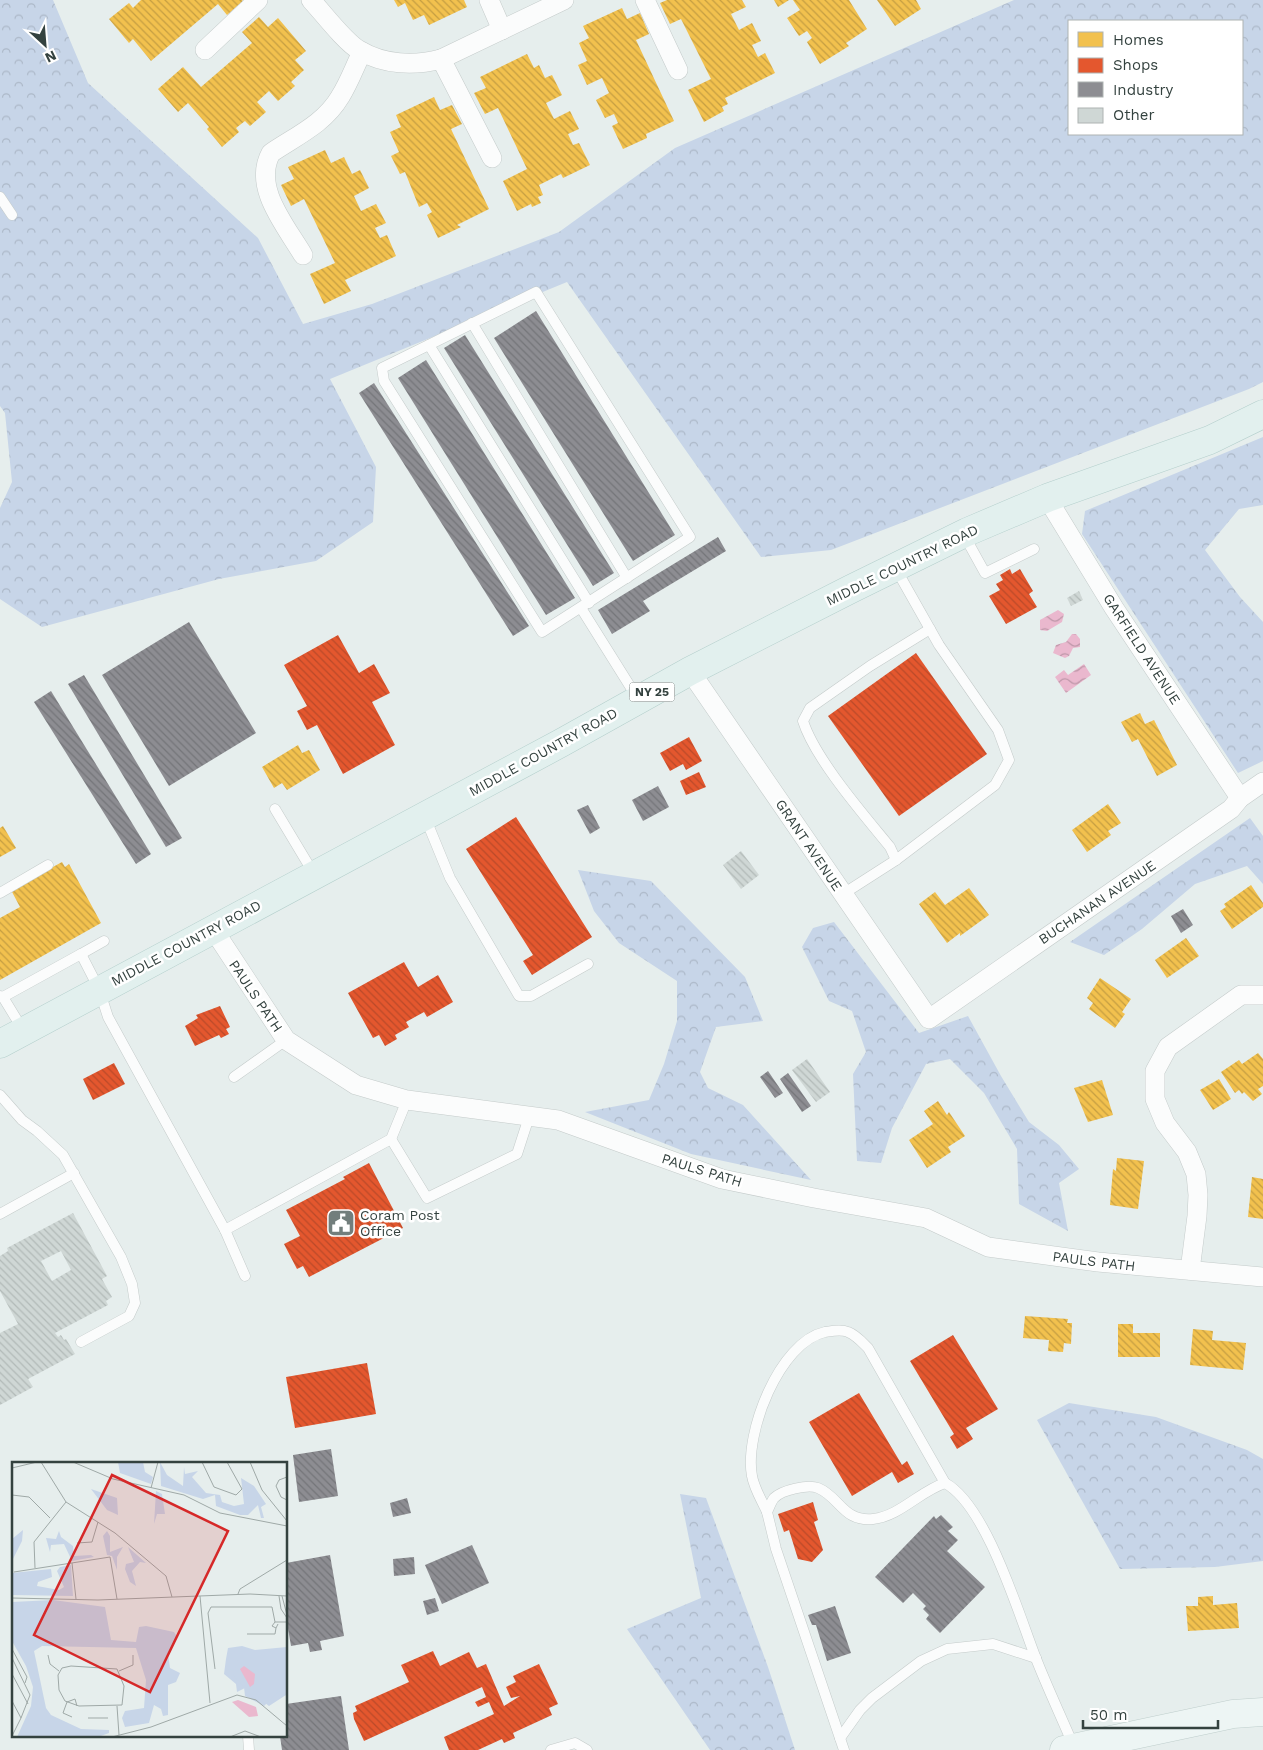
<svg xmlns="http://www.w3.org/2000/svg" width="1263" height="1750" font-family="'Work Sans',sans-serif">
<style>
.forest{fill:url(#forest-crowns);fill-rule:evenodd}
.water{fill:url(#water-waves)}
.homes{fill:url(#homes-back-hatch)}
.shops{fill:url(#shops-back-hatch)}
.industry{fill:url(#industry-back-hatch)}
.building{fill:url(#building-back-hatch);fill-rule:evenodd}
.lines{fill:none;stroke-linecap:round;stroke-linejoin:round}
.lane-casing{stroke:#c4cbca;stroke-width:11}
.street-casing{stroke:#c4cbca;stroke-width:20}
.secondary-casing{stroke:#bfcecc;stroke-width:29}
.primary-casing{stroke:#b4cfcc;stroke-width:29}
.lane{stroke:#fbfcfc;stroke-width:10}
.street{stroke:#fbfcfc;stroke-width:19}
.secondary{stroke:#edf5f4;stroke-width:28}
.primary{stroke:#e2f0ee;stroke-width:28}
.labels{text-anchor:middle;stroke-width:5;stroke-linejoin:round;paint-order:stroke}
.shield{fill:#fff;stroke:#717b79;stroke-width:1}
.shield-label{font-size:12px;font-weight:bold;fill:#34423f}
.street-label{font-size:14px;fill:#34423f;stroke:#fff}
.poi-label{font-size:14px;fill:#34423f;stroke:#fff;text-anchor:start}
.inset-road{fill:none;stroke:#9fa9a7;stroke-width:1}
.view{fill:#d62828;fill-opacity:0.15;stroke:#d62828;stroke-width:2.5}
.inset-edge{fill:none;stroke:#34423f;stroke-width:2.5}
</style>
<defs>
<pattern id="forest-crowns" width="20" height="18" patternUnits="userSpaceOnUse" patternTransform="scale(1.25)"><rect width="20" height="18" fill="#c7d5e8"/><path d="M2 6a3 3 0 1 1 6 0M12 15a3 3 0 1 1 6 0" fill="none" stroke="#acb8c8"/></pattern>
<pattern id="water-waves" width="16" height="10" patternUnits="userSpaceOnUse" patternTransform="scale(1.25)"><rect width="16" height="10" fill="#eab8ce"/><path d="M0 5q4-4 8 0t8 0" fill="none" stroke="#be97a9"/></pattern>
<pattern id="homes-back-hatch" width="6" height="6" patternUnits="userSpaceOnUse" patternTransform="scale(1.25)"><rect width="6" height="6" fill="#f2c14e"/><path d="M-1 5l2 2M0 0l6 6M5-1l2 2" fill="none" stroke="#c59e42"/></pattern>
<pattern id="shops-back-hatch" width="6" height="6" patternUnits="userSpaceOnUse" patternTransform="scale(1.25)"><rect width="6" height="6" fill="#e4572e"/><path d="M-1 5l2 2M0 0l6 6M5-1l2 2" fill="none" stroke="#ba4a29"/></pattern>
<pattern id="industry-back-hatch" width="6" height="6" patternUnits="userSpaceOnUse" patternTransform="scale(1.25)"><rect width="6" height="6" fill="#8d8d92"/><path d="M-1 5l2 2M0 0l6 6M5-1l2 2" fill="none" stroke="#747579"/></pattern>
<pattern id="building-back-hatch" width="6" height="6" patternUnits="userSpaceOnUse" patternTransform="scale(1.25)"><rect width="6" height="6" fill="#cfd7d5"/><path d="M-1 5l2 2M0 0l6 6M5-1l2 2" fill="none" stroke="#b2bab8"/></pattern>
</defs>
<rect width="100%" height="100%" fill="#e6eeed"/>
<g class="forest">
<path d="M0 0H53L88 83 258 238 303 324 372 304 559 232 675 148 1014 0H1263V382L1249 389 831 550 761 557 567 282 330 379 376 467 373 522 316 561 219 579 42 627 0 599V508L12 482 5 413 0 406ZM1069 21H1242V134H1069Z"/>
<polygon points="1263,437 1263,505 1239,509 1205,550 1240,597 1263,622 1263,761 1238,773 1082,534 1085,511"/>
<polygon points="1250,818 1263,836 1263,884 1247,866 1195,884 1142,929 1104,955 1070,942"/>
<polygon points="578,870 651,881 745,977 763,1021 716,1027 700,1072 708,1088 743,1105 811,1180 691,1154 585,1112 649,1100 664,1064 677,1021 677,981 619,943 594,911"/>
<polygon points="834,922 919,1033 968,1016 1001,1076 1029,1122 1059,1145 1079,1169 1059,1183 1068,1231 1019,1204 1017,1149 984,1093 950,1059 926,1064 892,1128 881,1163 857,1161 853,1074 866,1052 852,1011 829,1001 802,947 813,928"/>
<polygon points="1069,1403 1156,1417 1247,1450 1263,1459 1263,1561 1215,1567 1120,1569 1037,1420"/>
<polygon points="680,1494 706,1498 768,1667 795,1750 710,1750 627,1629 701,1598"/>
</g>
<g class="water">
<polygon points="1058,610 1064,614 1062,622 1047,631 1040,630 1040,620"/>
<polygon points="1072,634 1076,634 1080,639 1080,647 1073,648 1069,656 1065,658 1053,653 1056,645 1066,642"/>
<polygon points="1084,664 1091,675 1066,693 1055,677 1064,670 1068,675"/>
</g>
<g class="homes">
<polygon points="141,0 242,0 243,1 227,15 218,4 151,61 133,39 129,43 109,19 129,3 133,8"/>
<polygon points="394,0 464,0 467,7 429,25 424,15 413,20 405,3 398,7"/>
<polygon points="667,0 742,0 746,7 731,14 739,30 752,23 761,41 752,45 758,57 765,53 775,73 725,98 728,104 722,107 724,111 704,122 688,90 711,79 681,19 670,24 660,3"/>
<polygon points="774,0 789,0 778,7"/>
<polygon points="793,0 849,0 867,29 846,43 849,46 820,64 807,42 812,38 807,31 799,36 787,18 800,10"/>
<polygon points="877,0 916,0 921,9 895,26"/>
<polygon points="622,8 627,19 640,13 649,34 636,40 674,121 646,134 647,138 623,149 612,126 618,123 614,114 605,118 596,100 609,93 602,78 587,85 578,65 587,61 579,43 589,38 583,26"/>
<polygon points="259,17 268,27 278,18 306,51 295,60 304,70 291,82 295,86 278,101 269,91 257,102 266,112 250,126 245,121 236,128 239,132 222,147 207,129 209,127 188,103 178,112 158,89 183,67 201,87 252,43 242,32"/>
<polygon points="527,54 534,68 539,65 545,78 552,75 562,95 546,103 554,119 570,111 579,129 568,134 573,145 579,143 590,165 563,178 561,174 539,185 543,195 538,197 541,203 532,207 531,204 517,211 503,181 527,169 498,108 485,114 474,93 486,88 480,77"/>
<polygon points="434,97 440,110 452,105 462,124 451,129 489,209 457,225 461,227 438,238 427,215 432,212 427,203 419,207 405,172 400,174 391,156 399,152 390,132 401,127 396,115"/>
<polygon points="325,150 331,163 344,157 352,174 360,170 369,188 354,196 361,211 376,204 386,223 375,228 380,238 387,235 396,256 345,280 351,291 324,304 310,274 335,263 304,199 291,206 281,185 294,179 288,167"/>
<polygon points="1140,713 1145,724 1154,720 1177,765 1157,776 1138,739 1132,742 1121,722"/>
<polygon points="298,745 302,753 309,750 320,770 287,790 282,783 274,788 262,767"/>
<polygon points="1108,804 1121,823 1108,831 1111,835 1087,852 1072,830"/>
<polygon points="3,826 16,848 0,857 0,828"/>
<polygon points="62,862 65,867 69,864 101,923 0,980 0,918 20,907 11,890"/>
<polygon points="1251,885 1263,903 1263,907 1232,929 1220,911 1226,907 1224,904"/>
<polygon points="969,888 989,915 960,936 960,933 947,943 919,904 935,892 945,905"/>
<polygon points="1186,938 1199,956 1167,978 1155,960"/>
<polygon points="1100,978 1131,999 1122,1012 1125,1014 1115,1028 1089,1009 1093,1003 1087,998"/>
<polygon points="1258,1053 1263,1059 1263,1086 1258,1089 1262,1094 1253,1101 1244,1092 1242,1094 1239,1090 1235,1093 1221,1072 1239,1060 1242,1064"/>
<polygon points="1219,1079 1231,1099 1213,1110 1200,1090"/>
<polygon points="1102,1080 1113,1115 1088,1122 1074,1088"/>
<polygon points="938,1101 947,1115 949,1112 965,1136 948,1147 951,1152 927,1168 909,1140 933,1124 924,1111"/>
<polygon points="1117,1158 1144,1161 1138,1209 1110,1205 1113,1169 1116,1171"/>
<polygon points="1252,1177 1263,1179 1263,1219 1248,1217"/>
<polygon points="1025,1316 1068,1319 1067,1323 1072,1323 1071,1344 1064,1343 1063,1352 1048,1351 1049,1340 1023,1338"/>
<polygon points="1118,1324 1133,1324 1133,1333 1160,1333 1160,1357 1118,1357"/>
<polygon points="1193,1329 1213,1331 1212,1340 1246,1343 1243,1370 1190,1365"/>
<polygon points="1213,1596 1213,1605 1237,1603 1239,1628 1188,1631 1186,1606 1198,1606 1198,1597"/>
</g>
<g class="shops">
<polygon points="1010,569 1012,574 1020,569 1033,591 1029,594 1037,607 1006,624 989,596 1000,590 996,584 1003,580 1000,575"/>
<polygon points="338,635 359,673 374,664 390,693 372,702 395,745 343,774 317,725 307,730 297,711 307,706 284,665"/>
<polygon points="916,653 987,754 899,816 828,716"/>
<polygon points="689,737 702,761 686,770 683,764 670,771 660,753"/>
<polygon points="699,772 706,787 686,795 680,781"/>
<polygon points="516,817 592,937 532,975 523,961 533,955 466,849"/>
<polygon points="404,962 418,987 438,975 453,1002 427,1017 424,1012 406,1022 409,1027 395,1035 397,1039 385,1046 379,1035 373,1038 348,993"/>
<polygon points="220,1006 230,1027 226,1029 229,1034 221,1038 219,1035 195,1046 185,1026 198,1018 196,1015"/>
<polygon points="114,1063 125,1084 93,1100 83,1079"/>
<polygon points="369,1163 403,1228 309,1277 303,1266 297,1269 284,1244 300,1236 286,1210 345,1179 343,1177"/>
<polygon points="953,1335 998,1409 966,1428 973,1439 957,1449 950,1437 954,1434 910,1361"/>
<polygon points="367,1363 376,1414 295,1428 286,1377"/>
<polygon points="859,1393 902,1465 907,1461 914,1474 898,1483 892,1472 852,1496 809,1422"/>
<polygon points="813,1502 818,1520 814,1522 823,1550 812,1562 798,1559 789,1530 784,1532 778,1514"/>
<polygon points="433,1651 440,1666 469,1652 477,1668 486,1664 504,1706 520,1696 511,1698 506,1687 516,1682 513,1676 539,1664 558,1704 549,1708 552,1715 513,1733 515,1738 504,1743 502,1739 478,1750 449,1750 444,1737 494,1714 489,1702 478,1707 475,1702 486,1697 482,1687 364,1741 354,1719 353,1713 357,1711 355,1706 409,1682 401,1665"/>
</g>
<g class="industry">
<polygon points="536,311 675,535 633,561 494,338"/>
<polygon points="465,335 614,573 593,586 444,348"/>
<polygon points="426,360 575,598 546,615 398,378"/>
<polygon points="374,383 529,626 513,636 359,393"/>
<polygon points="718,537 726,551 643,601 650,611 612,634 598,610"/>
<polygon points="189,622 256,733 169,786 102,675"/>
<polygon points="84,675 182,838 166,847 68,684"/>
<polygon points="51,691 151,854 136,864 34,702"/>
<polygon points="658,786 669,807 643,821 632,800"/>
<polygon points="588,805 600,828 590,834 577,810"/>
<polygon points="1183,909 1193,925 1181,933 1171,916"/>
<polygon points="768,1071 783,1093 775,1098 760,1077"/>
<polygon points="788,1073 811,1106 802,1112 780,1079"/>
<polygon points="331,1449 338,1496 299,1502 293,1455"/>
<polygon points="407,1498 411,1513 393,1517 390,1503"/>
<polygon points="941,1515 953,1527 948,1531 958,1540 947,1551 985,1587 940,1633 926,1619 929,1615 923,1609 926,1606 913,1593 903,1603 875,1577 934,1516 936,1519"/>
<polygon points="472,1545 489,1583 442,1604 425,1565"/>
<polygon points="330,1555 344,1636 320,1641 322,1650 310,1652 308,1643 291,1646 286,1617 286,1563"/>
<polygon points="414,1557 415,1574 394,1576 393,1559"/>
<polygon points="435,1598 439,1611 427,1615 423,1601"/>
<polygon points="835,1606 851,1653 827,1661 816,1625 812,1625 808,1615"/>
<polygon points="341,1696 349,1750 282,1750 280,1736 286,1736 286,1704"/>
</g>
<g class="building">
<polygon points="1079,591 1083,600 1071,606 1067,598"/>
<polygon points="741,851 759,875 741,889 723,865"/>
<polygon points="807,1059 830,1092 816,1102 792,1070"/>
<path d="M73 1213 107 1276 102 1279 112 1297 106 1301 108 1305 55 1333 58 1337 61 1335 64 1340 66 1339 75 1354 28 1379 33 1387 0 1405V1333L18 1324 0 1291V1256L8 1251 7 1248ZM61 1251 71 1270 52 1281 41 1261Z"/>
</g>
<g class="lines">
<defs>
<g id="lane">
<polyline points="0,197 12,215"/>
<polygon points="536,292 690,537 542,632 384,381 382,368"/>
<polyline points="472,323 627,578"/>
<polyline points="429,345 589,603"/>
<polyline points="964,535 985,573 1034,549"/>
<polyline points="581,608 638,699"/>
<polyline points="275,809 314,874"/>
<polyline points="425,817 450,878 519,996 531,996 588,964"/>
<path d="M896 860 890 847C864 815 815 759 803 721L810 708 870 666 930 629"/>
<polyline points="0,893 48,865"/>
<polyline points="843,894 896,860 995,785 1009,760 998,730 939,645 896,569"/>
<polyline points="81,954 104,941"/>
<polyline points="0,996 3,997 81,954 99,989 108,1017 225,1230 245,1276"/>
<polyline points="3,997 23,1030"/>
<polyline points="234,1077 286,1040"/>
<polyline points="0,1095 22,1120 37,1131 63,1155 121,1257 132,1284 135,1303 129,1316 81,1342"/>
<polyline points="391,1139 427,1198 517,1154 529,1117"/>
<polyline points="0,1214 74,1173"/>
<polyline points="225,1230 391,1139 407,1100"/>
<path d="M767 1512C762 1501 754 1488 752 1476 744 1434 779 1342 825 1332 832 1331 841 1329 848 1332 856 1335 862 1342 868 1348L945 1483"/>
<polyline points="248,1736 249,1750"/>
<polyline points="840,1738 860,1710 872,1698 921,1661 947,1649 993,1644 1036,1658"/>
<polyline points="551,1750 575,1743 587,1750"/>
<path d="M844 1750 776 1549 767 1512C769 1508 771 1502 774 1498 782 1490 808 1484 818 1488 840 1497 843 1522 873 1519 900 1516 920 1491 945 1483 986 1505 1018 1612 1035 1656 1047 1687 1061 1716 1074 1747"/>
</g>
<g id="street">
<path d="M311 0C323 13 345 42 359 50 384 65 414 66 441 59L564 0"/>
<polyline points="489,0 502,30"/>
<polyline points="645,0 678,70"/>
<polyline points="205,50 258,0"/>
<polyline points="441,59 492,158"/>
<path d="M303 255C286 226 252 187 271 153 296 136 324 124 340 97 349 83 355 66 362 52"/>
<polyline points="1047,498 1114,608 1240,798"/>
<polyline points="690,671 929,1019 1231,809 1240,798 1263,782"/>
<polyline points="213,929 286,1040 356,1085 407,1100 558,1120 722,1179 814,1198 926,1218 988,1247 1098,1262 1263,1277"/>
<polyline points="1190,1270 1197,1216 1198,1195 1196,1174 1187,1152 1165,1123 1155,1099 1155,1071 1168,1047 1241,995 1263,995"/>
</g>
<polyline id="secondary" points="1064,1750 1233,1714 1263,1712"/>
<polyline id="primary" points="0,1044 561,743 690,671 851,589 967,532 1047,498 1210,440 1263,414"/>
</defs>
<use href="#lane" class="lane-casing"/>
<use href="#street" class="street-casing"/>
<use href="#secondary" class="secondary-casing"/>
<use href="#primary" class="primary-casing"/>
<use href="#lane" class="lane"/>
<use href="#street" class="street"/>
<use href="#secondary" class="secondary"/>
<use href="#primary" class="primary"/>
</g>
<defs>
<symbol id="civic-square" viewBox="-11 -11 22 22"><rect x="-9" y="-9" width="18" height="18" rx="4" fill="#727e7c" stroke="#fff"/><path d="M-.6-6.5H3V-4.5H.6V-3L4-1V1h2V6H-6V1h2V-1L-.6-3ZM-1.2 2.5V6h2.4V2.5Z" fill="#fff"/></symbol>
</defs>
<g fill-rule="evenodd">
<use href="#civic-square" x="325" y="1207" width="32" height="32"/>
</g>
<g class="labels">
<rect class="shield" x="629.5" y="682.5" width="45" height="19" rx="4"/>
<g class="shield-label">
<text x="652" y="696">NY 25</text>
</g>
<g class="street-label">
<text transform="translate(902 565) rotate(-26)" y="5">MIDDLE COUNTRY ROAD</text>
<text transform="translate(1142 649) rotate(57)" y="5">GARFIELD AVENUE</text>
<text transform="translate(543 752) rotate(-29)" y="5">MIDDLE COUNTRY ROAD</text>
<text transform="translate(809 845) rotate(56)" y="5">GRANT AVENUE</text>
<text transform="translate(1097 902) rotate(-34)" y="5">BUCHANAN AVENUE</text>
<text transform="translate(186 943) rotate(-28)" y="5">MIDDLE COUNTRY ROAD</text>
<text transform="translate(256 996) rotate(56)" y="5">PAULS PATH</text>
<text transform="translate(702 1170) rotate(17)" y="5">PAULS PATH</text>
<text transform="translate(1094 1261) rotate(7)" y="5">PAULS PATH</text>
</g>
<g class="poi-label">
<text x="360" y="1220">Coram Post<tspan x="360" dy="16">Office</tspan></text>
</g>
</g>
<g transform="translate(12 1462)">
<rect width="275" height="275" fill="#e6eeed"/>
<path d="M93 0H131L133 10 141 15 139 22 108 11 106 0ZM148 0 155 13 171 24 172 5 173 12 186 9 180 15 194 31 208 33 210 40 222 44 232 42 229 16 242 24 254 42 249 45 252 56H249L246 43 236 53H228L204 44 203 33 191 37 149 24ZM79 27 105 36 106 53 95 48ZM144 29 150 32 153 52H145L142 62ZM11 68 10 79 0 99V77ZM47 69 49 75 61 84 62 94 79 93 82 95 60 99 52 82 39 83 38 90 34 76 44 77ZM95 69 98 74V90L111 85 105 95V108L100 94 95 93 91 74ZM116 85 134 101 128 100 120 109 124 124 118 120 113 107 114 102 122 100ZM59 103 61 134 0 133V111L39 107 40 115 26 120 25 124 47 128 52 125 45 109 48 105ZM41 138 93 145 99 178 124 180 127 165 134 164 162 170 165 175 156 192 158 206 168 211 164 220 156 223V253L151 254 149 247 142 243 137 261 113 265 110 256 113 249 132 246 134 218 124 186 30 184 22 189 34 246 39 253 69 267 97 268V271L86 275H5L19 244 21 225 14 204 0 179V140ZM230 184 243 188 275 185V237L274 233 257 244 233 226 225 230 224 222 212 212 214 197 216 186Z" fill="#c7d5e8"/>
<path d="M228 191H275V234L267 229 252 244 233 234 232 225 221 213Z" fill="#c7d5e8"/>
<path d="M232 204 243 212 242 222 238 225 228 207ZM226 238 244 245 246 254 237 255 220 240Z" fill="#eab8ce"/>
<path class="inset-road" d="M29 0 54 40 103 71 154 114 160 135M61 0 101 17 172 33 208 51 275 64M190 0 202 25 224 33 230 27 215 0M238 0 250 28 275 59M0 6 25 0M275 15 267 18 264 24 269 35 275 38M139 26 146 0M0 33 17 35 38 56M65 81 80 80 86 60M60 101 64 137M23 106 22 80 54 40M2 110 98 95 105 137M226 132 228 127 275 98M188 134 198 241M267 134 269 147 275 156M270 134 275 153M0 136 86 138 238 132 275 134M266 162 264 166 260 164 263 160H275M235 172H263L264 166M0 187 15 215 13 221M36 193 38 202 47 209M0 196 18 233 9 256M59 204 105 207 112 224 110 243 67 244 53 239 47 228 46 213 50 206ZM203 207 196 151 199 145H260L263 160M107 209 121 203V193M0 212 16 242M0 239 9 256 0 274M55 240 51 251 60 255M55 240 63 237 65 244M105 244 107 273M76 256H96M100 275 139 265 225 233 244 238 275 264M218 275 233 269 249 275"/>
<path class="view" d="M100 13 216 69 138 230 22 173Z"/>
<rect width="275" height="275" class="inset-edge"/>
</g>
<rect x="1068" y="20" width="175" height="115" fill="#ffffff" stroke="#aeb3b2"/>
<rect x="1078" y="32" width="25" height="15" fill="#f2c14e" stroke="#aeb3b2"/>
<text x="1113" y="45" font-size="15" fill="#34423f">Homes</text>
<rect x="1078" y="58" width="25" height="15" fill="#e4572e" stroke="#aeb3b2"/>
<text x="1113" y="70" font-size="15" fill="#34423f">Shops</text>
<rect x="1078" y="82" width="25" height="15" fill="#8d8d92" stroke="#aeb3b2"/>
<text x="1113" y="95" font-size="15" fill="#34423f">Industry</text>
<rect x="1078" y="108" width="25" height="15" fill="#cfd7d5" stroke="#aeb3b2"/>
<text x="1113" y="120" font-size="15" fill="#34423f">Other</text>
<g transform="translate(45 45) rotate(154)" stroke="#ffffff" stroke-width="4" paint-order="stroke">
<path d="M0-4L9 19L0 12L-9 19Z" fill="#34423f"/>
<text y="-8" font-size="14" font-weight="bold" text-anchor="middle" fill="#34423f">N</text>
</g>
<path d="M1083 1720v8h135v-8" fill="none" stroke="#34423f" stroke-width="2.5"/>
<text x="1090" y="1720" font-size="15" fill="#34423f" stroke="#ffffff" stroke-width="4" paint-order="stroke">50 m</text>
</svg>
